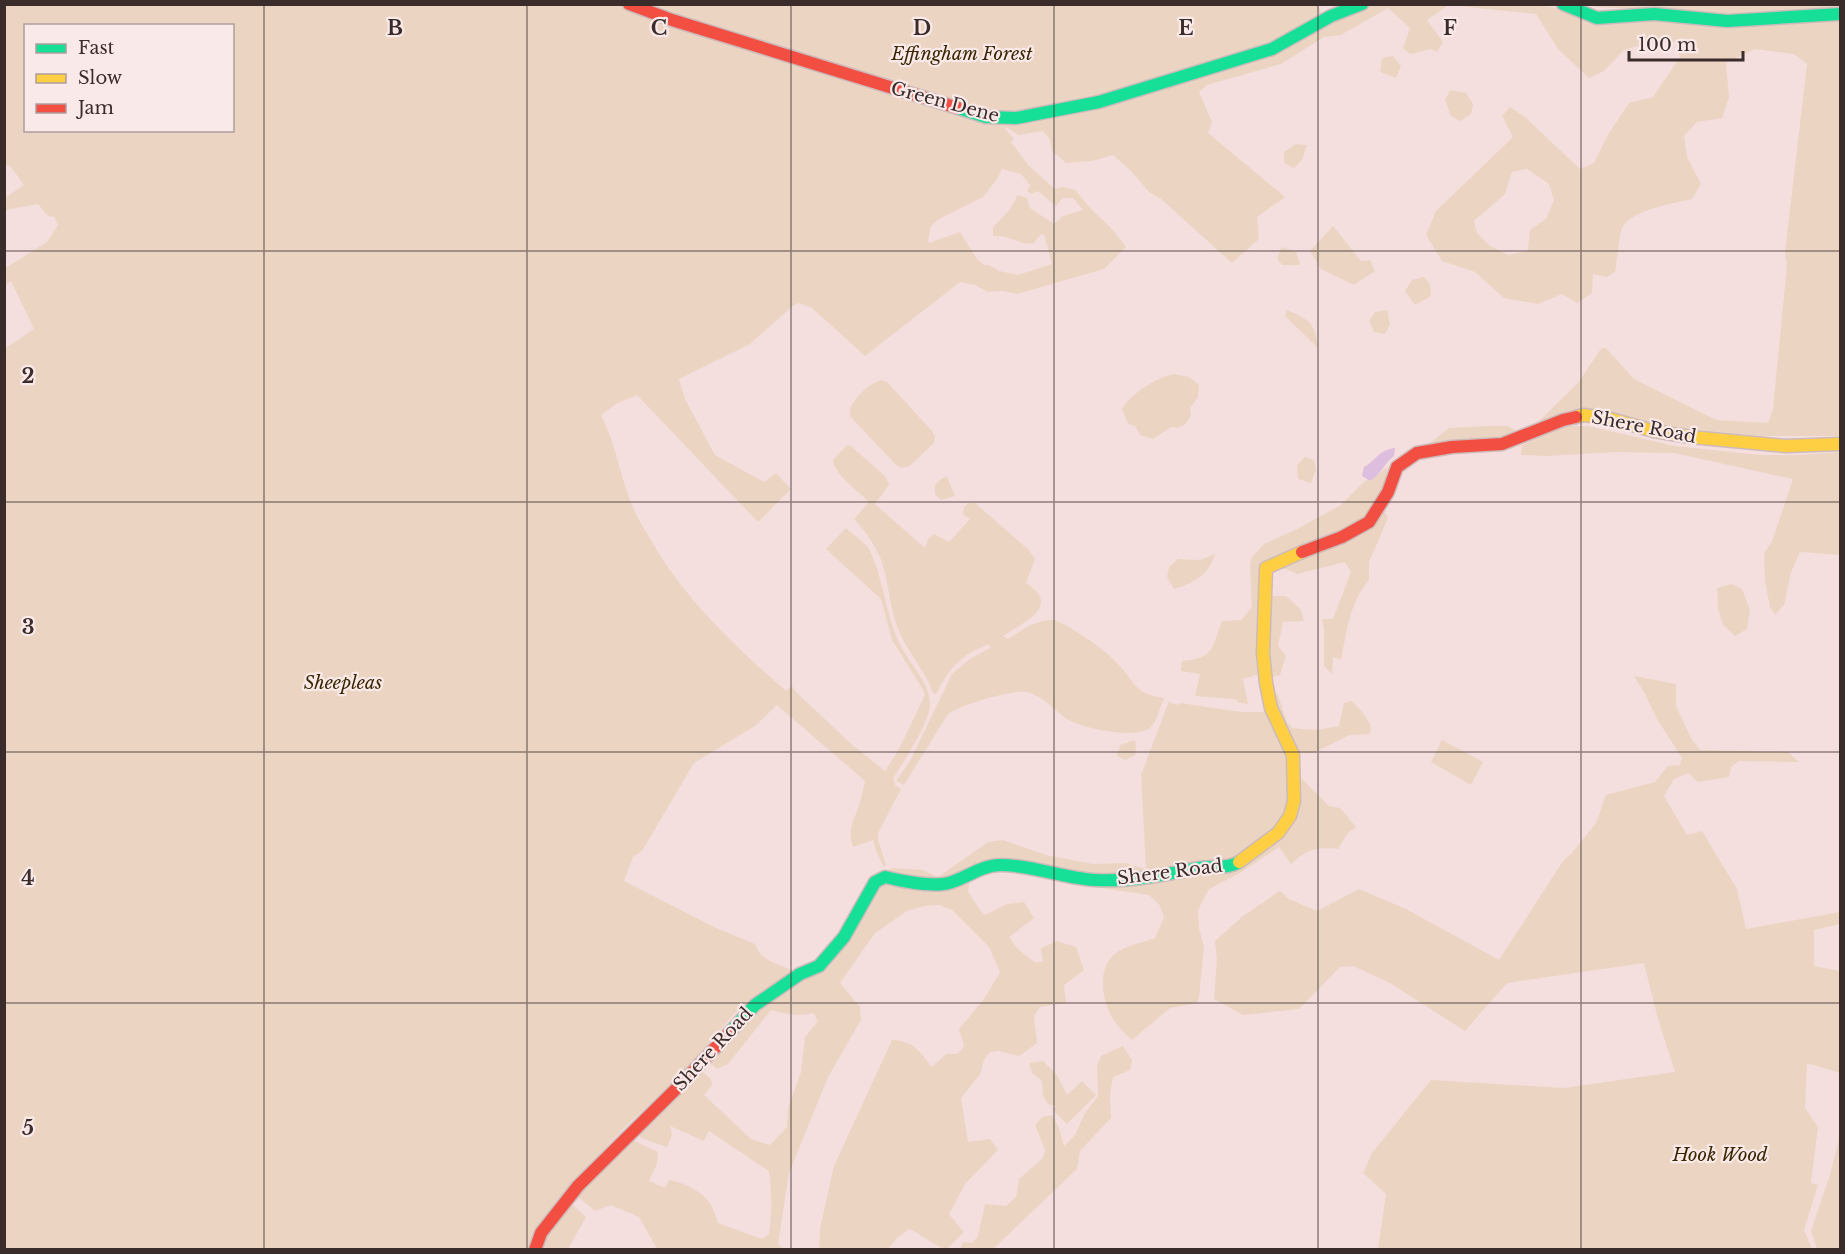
<svg xmlns="http://www.w3.org/2000/svg" width="1845" height="1254" font-family="'Libre Baskerville',serif">
<style>
.green{fill:#ebd5c2;fill-rule:evenodd}
.water{fill:#debede}
.lines{fill:none;stroke-linecap:round;stroke-linejoin:round}
.fast-casing{stroke:#cdbbbb;stroke-width:15}
.slow-casing{stroke:#cdbbbb;stroke-width:15}
.jam-casing{stroke:#cdbbbb;stroke-width:15}
.fast{stroke:#16e098;stroke-width:12}
.slow{stroke:#ffcf43;stroke-width:12}
.jam{stroke:#f24e42;stroke-width:12}
.grid{fill:none;stroke:#3b2c2c;stroke-width:1.5;stroke-opacity:0.55}
.labels{text-anchor:middle;stroke-width:4.5;stroke-linejoin:round;paint-order:stroke}
.park-label{font-size:18px;font-style:italic;fill:#3a2600;stroke:#fae9e9}
.street-label{font-size:18px;fill:#3b2c2c;stroke:#fae9e9}
.grid-label{font-size:20px;text-anchor:middle;font-weight:bold;fill:#3b2c2c;stroke:#fae9e9;stroke-width:4.5;stroke-linejoin:round;paint-order:stroke}
</style>
<rect width="100%" height="100%" fill="#f5dede"/>
<g class="green">
<polygon points="1318,4 1322,16 1268,45 1190,71 1080,101 1013,116 984,113 644,5"/>
<polygon points="1840,4 1840,8 1731,14 1597,7 1588,5"/>
<path d="M4 5H621L647 18 1005 126 1007 121 1120 100 1372 5H1539L1558 8 1594 23 1653 20 1727 26 1840 21V436H1762L1678 428 1608 414 1535 425 1578 383 1600 350 1605 347 1634 379 1708 416 1717 420 1768 423 1773 409 1787 265 1785 252 1807 64 1794 54 1755 49 1726 63 1729 97 1722 118 1697 122 1684 136 1687 157 1701 184 1692 199C1674 203 1633 210 1623 226 1619 233 1617 263 1615 272L1607 277 1593 274 1592 293 1577 303 1562 294 1538 304 1504 298 1475 272 1442 261 1426 235 1436 211 1513 137 1502 116 1510 107 1525 117 1580 169 1594 163 1609 133 1629 103 1653 97 1680 57 1675 42H1652L1624 50 1604 71 1589 78 1558 49 1536 14 1449 5 1427 20 1443 42 1437 52 1431 49 1410 54 1403 48 1410 28 1388 8 1341 35 1324 37 1281 64 1207 85 1199 92 1212 122 1208 133 1285 197 1257 217 1259 239 1232 263 1161 199 1150 193 1132 172 1113 155 1092 161 1066 163 1052 151 1050 140 1043 131 1019 135 1006 127 1005 129 1014 139 1011 142 1029 166 1055 189 1063 187 1075 190 1091 209 1112 229 1126 247 1104 269 1017 294 1003 291 988 292 975 285 960 282 865 356 812 308 799 303 794 305 750 344 679 379 685 399 715 455 764 482 776 473 791 489 758 522 637 395 616 404 601 415C617 446 620 479 634 510 639 521 646 532 652 542 687 602 735 646 786 691L792 686 796 692 849 742 885 771 898 751 925 695 922 688 892 640 881 599 826 549 846 528C851 533 867 544 869 549 885 581 885 617 902 648 911 666 931 684 930 705 929 723 904 762 893 778L895 785 901 789 878 833V840L886 865 884 867 877 853 873 840 853 847C847 827 854 822 859 805 862 797 863 789 865 781L777 705 755 726 694 763 642 851 633 857 624 881 714 927 755 944 761 955 772 962 796 972 743 1004 679 1077 623 1129 587 1168 537 1230 530 1249H7L4 1246V349L34 329 11 281 5 286 4 269 47 242 58 225 54 217 48 216 38 204 10 209 5 212V198L24 185 10 166 5 165ZM26 26H232V130H26ZM1002 169 1021 174 1030 185 1027 191 1032 194 1038 191 1056 206 1063 198H1073L1083 210 1063 216 1054 224 1030 208 1027 198 1017 195C1013 208 1003 217 993 227V236H1002L1027 244 1034 243 1040 235 1044 234 1052 264 1018 275 999 271 989 265H984L977 259 960 232 929 243 928 241 931 226 939 219 983 197 997 179ZM1527 169 1549 184 1554 200 1546 219 1530 230 1528 251 1508 255 1490 246 1477 233 1474 221 1505 194 1512 172Z"/>
<polygon points="1393,56 1401,66 1396,78 1380,72 1382,58"/>
<polygon points="1450,90 1466,93 1473,104 1471,114 1460,121 1451,116 1445,100"/>
<polygon points="1296,144 1307,145 1302,160 1294,168 1284,163 1284,152"/>
<polygon points="1333,226 1361,261 1370,260 1375,271 1354,285 1321,269 1310,251"/>
<polygon points="1282,247 1296,252 1300,265 1282,265 1277,258"/>
<polygon points="1424,277 1430,284 1431,296 1415,305 1405,291 1412,280"/>
<path d="M1287 310C1310 320 1315 323 1318 348L1285 316Z"/>
<polygon points="1387,310 1390,324 1385,334 1374,332 1369,321 1375,312"/>
<path d="M1174 374 1189 377 1199 385 1198 397 1190 408 1191 415 1186 424 1177 428 1171 427 1153 439 1140 435 1135 426 1128 424 1122 409C1132 393 1155 378 1174 374Z"/>
<path d="M881 380 887 382 933 432 935 437 934 443 914 462 909 466 902 468 896 465 850 416C847 402 869 384 881 380Z"/>
<polygon points="1486,426 1508,426 1520,433 1503,441 1429,444 1449,428"/>
<polygon points="1566,426 1588,426 1675,446 1761,455 1797,455 1840,452 1840,555 1800,552 1791,572 1784,605 1775,615 1770,607 1765,581 1764,553 1772,541 1793,479 1674,453 1616,452 1547,456 1521,455 1522,445"/>
<path d="M847 445 851 446 886 477 889 485 875 504 925 548 928 539 934 534 949 542 970 519 963 514 964 507 969 503H975L1029 550 1035 559 1026 583C1031 587 1038 591 1040 597 1048 613 1013 629 1003 636L1008 639C1020 631 1036 620 1051 620 1064 620 1108 652 1117 663 1136 682 1132 693 1164 698 1160 707 1157 722 1150 728 1136 739 1084 729 1069 720 1055 712 1044 696 1027 692 1013 689 960 705 948 714L904 785 896 781 910 761 952 674 970 659 990 648 989 644C963 654 949 667 937 693L935 694 933 693C925 670 907 652 898 629 890 608 889 587 883 566 878 548 866 532 854 519L869 502C859 492 834 474 833 460Z"/>
<polygon points="1305,457 1314,460 1316,470 1311,483 1298,479 1297,465"/>
<path d="M1388 466C1385 481 1382 497 1372 509 1352 535 1291 553 1261 566L1260 674 1243 679 1248 704 1240 703 1235 699 1195 696 1200 674 1181 671 1182 661C1215 658 1212 647 1222 621L1241 620 1252 607 1250 564 1252 557 1264 544 1295 530 1341 505 1366 480 1370 481Z"/>
<polygon points="947,477 955,496 941,500 935,494 935,485 942,478"/>
<path d="M1384 511 1388 518 1369 562V580C1349 603 1347 632 1341 660L1333 657 1332 674 1324 666V629L1322 619H1333L1351 572 1345 562 1297 574 1286 569 1275 568 1370 527Z"/>
<path d="M1215 554C1209 575 1194 583 1174 589L1167 577 1169 567 1178 559 1200 560Z"/>
<polygon points="1732,584 1742,589 1750,610 1747,629 1735,636 1723,625 1718,609 1717,588"/>
<polygon points="1268,596 1286,596 1301,610 1304,621 1283,622 1278,646 1286,656 1280,675 1268,678"/>
<polygon points="1634,676 1676,684 1676,706 1691,738 1700,750 1788,752 1799,762 1739,761 1731,767 1729,777 1698,782 1688,773 1674,779 1664,796 1687,835 1702,831 1737,889 1746,929 1840,912 1840,931 1840,924 1814,930 1814,966 1840,971 1840,1073 1807,1063 1805,1108 1818,1127 1811,1183 1818,1185 1804,1230 1812,1249 1378,1249 1386,1194 1363,1173 1372,1153 1431,1080 1564,1088 1675,1072 1658,1019 1644,963 1507,983 1465,1031 1390,983 1353,966 1340,967 1299,1009 1243,1015 1214,999 1217,958 1215,941 1243,916 1280,891 1289,899 1317,911 1359,889 1406,909 1499,960 1563,861 1572,853 1596,823 1606,795 1655,782 1668,766 1680,765 1682,758 1657,719 1644,692"/>
<path d="M1272 694 1278 695 1287 722 1292 728 1316 730 1339 726 1344 703 1352 701C1360 711 1374 721 1370 734L1350 735 1313 753H1296L1283 731Z"/>
<path d="M1169 701 1171 703 1178 705 1180 703 1242 712H1266L1271 715 1289 753 1291 770 1300 777 1329 806 1340 808 1356 827 1347 834 1338 849C1315 847 1308 849 1291 864L1279 847 1240 873 1209 889 1198 910 1199 928 1204 948 1199 997 1197 1003 1170 1008 1132 1040C1125 1034 1118 1027 1113 1019 1101 999 1096 964 1119 951 1129 945 1144 942 1155 938L1164 917 1159 904 1149 895 1079 885 1073 872 998 862 970 878 968 891 980 910 985 915 1007 904 1024 902 1034 918 1009 937 1018 949 1034 962H1043L1041 948 1057 941 1076 947 1084 970 1064 985 1066 1003 1040 1007 1034 1016 1037 1043 1019 1056 999 1051 990 1052 984 1060 980 1074 961 1098 968 1142 990 1139 998 1150 965 1184 949 1214 964 1232 947 1249H943L910 1229 898 1237 888 1249H819L820 1228 834 1166 892 1040C914 1041 919 1051 932 1067L946 1054H958L964 1046 959 1029 984 999 1000 972 989 947 952 910 939 905 925 906 907 911 875 933 840 983 860 1007 861 1020 828 1077 789 1173 778 1244 784 1249H657L639 1217 611 1205 595 1211 576 1195 630 1139 658 1152 657 1164 649 1181 665 1188 669 1180C685 1183 702 1191 711 1205 714 1210 716 1217 718 1223L762 1239 769 1234C772 1213 772 1192 769 1171L709 1131 704 1141 670 1126 672 1135 667 1147 641 1138 637 1132 701 1070 711 1079 712 1085 704 1095 751 1139 770 1145 787 1127 788 1108 801 1072 805 1037 818 1021 813 1013C799 1017 786 1014 771 1010L728 1064 717 1069 710 1063 757 1007 800 977 821 969 839 934 879 871 881 875 892 868 923 870 938 877 988 842 1003 840 1046 855 1093 864 1125 863 1146 869 1141 775Z"/>
<polygon points="1135,740 1136,749 1135,755 1125,760 1117,756 1120,745"/>
<polygon points="1442,740 1483,762 1471,785 1431,762"/>
<polygon points="1123,1046 1132,1060 1130,1070 1113,1077 1110,1095 1111,1118 1080,1151 1077,1169 993,1249 960,1249 963,1242 972,1243 978,1236 985,1204 1006,1206 1016,1197 1019,1179 1043,1158 1045,1150 1035,1125 1042,1117 1052,1115 1059,1128 1064,1146 1075,1135 1085,1113 1098,1096 1097,1066 1101,1056"/>
<polygon points="1043,1061 1057,1075 1067,1095 1082,1081 1096,1095 1067,1124 1053,1110 1056,1106 1048,1104 1043,1096 1042,1081 1032,1073 1029,1063"/>
<polygon points="1840,1127 1840,1249 1817,1249 1811,1231 1830,1175 1838,1143"/>
<path d="M573 1205 586 1217 568 1249 539 1250C544 1235 559 1211 573 1205Z"/>
</g>
<path class="water" d="M1395 448 1394 456C1384 464 1381 474 1370 481L1362 476 1364 467C1377 460 1378 450 1395 448Z"/>
<g class="lines">
<defs>
<g id="fast">
<polyline points="1563,4 1597,18 1654,14 1727,21 1840,14"/>
<polyline points="958,108 986,117 1016,118 1099,102 1272,49 1331,16 1362,4"/>
<path d="M731 1031 755 1005 800 974 819 966 844 937 875 882 885 877C901 881 928 886 944 884 961 882 980 865 1000 865 1032 865 1063 878 1095 880 1130 882 1164 875 1199 868 1211 866 1228 869 1239 862"/>
</g>
<g id="slow">
<polyline points="1576,417 1583,415 1607,418 1654,431 1691,437 1785,446 1840,444"/>
<polyline points="1239,862 1278,833 1290,816 1294,801 1293,755 1271,708 1266,683 1263,653 1266,568 1302,552"/>
</g>
<g id="jam">
<polyline points="629,4 672,20 958,108"/>
<polyline points="1302,552 1342,537 1369,522 1388,492 1397,467 1417,453 1452,447 1502,444 1563,420 1576,417"/>
<polyline points="535,1250 541,1233 578,1186 681,1084 731,1031"/>
</g>
</defs>
<use href="#fast" class="fast-casing"/>
<use href="#slow" class="slow-casing"/>
<use href="#jam" class="jam-casing"/>
<use href="#fast" class="fast"/>
<use href="#slow" class="slow"/>
<use href="#jam" class="jam"/>
</g>
<path class="grid" d="M264 4V1250M527 4V1250M791 4V1250M1054 4V1250M1318 4V1250M1581 4V1250M4 251H1840M4 502H1840M4 752H1840M4 1003H1840"/>
<g class="labels">
<g class="park-label">
<text x="962" y="60">Effingham Forest</text>
<text x="343" y="689">Sheepleas</text>
<text x="1720" y="1161">Hook Wood</text>
</g>
<g class="street-label">
<text transform="translate(945 102) rotate(15)" y="6">Green Dene</text>
<text transform="translate(1644 427) rotate(11)" y="6">Shere Road</text>
<text transform="translate(1170 872) rotate(-7)" y="6">Shere Road</text>
<text transform="translate(713 1049) rotate(-47)" y="6">Shere Road</text>
</g>
</g>
<g class="grid-label">
<text x="395" y="35">B</text>
<text x="659" y="35">C</text>
<text x="922" y="35">D</text>
<text x="1186" y="35">E</text>
<text x="1450" y="35">F</text>
<text x="28" y="383">2</text>
<text x="28" y="634">3</text>
<text x="28" y="885">4</text>
<text x="28" y="1135">5</text>
</g>
<rect width="1845" height="1254" fill="none" stroke="#3b2c2c" stroke-width="12"/>
<rect x="24" y="24" width="210" height="108" fill="#fae9e9" stroke="#ae9d9d" stroke-width="1.5"/>
<rect x="36" y="44" width="30" height="9" fill="#16e098" stroke="#ae9d9d" stroke-width="1.5"/>
<text x="78" y="54" font-size="18" fill="#3b2c2c">Fast</text>
<rect x="36" y="74" width="30" height="9" fill="#ffcf43" stroke="#ae9d9d" stroke-width="1.5"/>
<text x="78" y="84" font-size="18" fill="#3b2c2c">Slow</text>
<rect x="36" y="104" width="30" height="9" fill="#f24e42" stroke="#ae9d9d" stroke-width="1.5"/>
<text x="78" y="114" font-size="18" fill="#3b2c2c">Jam</text>
<path d="M1629 51v9h114v-9" fill="none" stroke="#3b2c2c" stroke-width="3"/>
<text x="1638" y="51" font-size="18" fill="#3b2c2c" stroke="#fae9e9" stroke-width="4.5" paint-order="stroke">100 m</text>
</svg>
